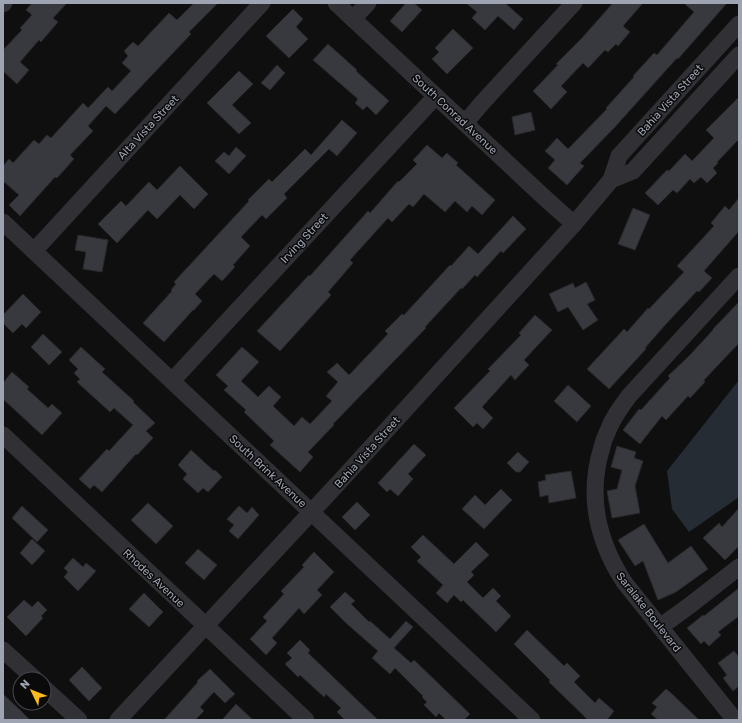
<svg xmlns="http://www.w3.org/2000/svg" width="742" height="723" font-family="Rubik,sans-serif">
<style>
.water{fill:#252c34}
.building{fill:#38393e;stroke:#29292c}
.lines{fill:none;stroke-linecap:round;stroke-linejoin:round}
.minor{stroke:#303035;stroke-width:17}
.labels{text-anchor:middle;stroke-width:3;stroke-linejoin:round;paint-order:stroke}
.street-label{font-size:11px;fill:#9fa4b2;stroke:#0a0a0b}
</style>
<rect width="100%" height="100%" fill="#0f0f10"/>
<polygon class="water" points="739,380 739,497 689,532 672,509 667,471"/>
<g class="building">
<polygon points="32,3 67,3 53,18 58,22 41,42 39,40 20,62 29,70 17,84 3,71 3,50 22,30 20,28 32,15 26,10"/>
<polygon points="194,3 218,3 189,32 191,34 115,114 106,106 88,126 93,131 70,155 74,159 57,178 55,177 20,216 9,205 19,195 3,181 3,166 9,159 13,163 34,140 39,144 47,135 51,138 83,103 88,108 108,87 112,91 131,71 122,63 128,56 124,51 133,42 138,46 169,13 177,20"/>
<polygon points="406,3 414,3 422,10 402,32 390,21"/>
<polygon points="466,3 505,3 523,19 514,30 498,16 485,30 472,18 477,12"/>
<polygon points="613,3 643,3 623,26 630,32 618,46 616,44 608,52 605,50 588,68 583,63 561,86 567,92 551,109 533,91 558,65 556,64 582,38"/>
<polygon points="684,3 727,3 678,59 677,58 614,128 580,163 584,166 567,185 548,168 555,160 545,151 557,138 568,149 607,109 606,108 634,77 633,76 654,53 657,55 694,12"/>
<polygon points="293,9 303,19 296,27 308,39 289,58 266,36"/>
<polygon points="453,29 473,48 447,74 432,59 439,52 435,48"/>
<polygon points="328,44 357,70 356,71 389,101 376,115 367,106 363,110 355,103 358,99 313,60"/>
<polygon points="277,65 285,73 270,90 261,83"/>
<polygon points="239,71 253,84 232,105 251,123 239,134 207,103"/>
<polygon points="739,97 739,139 717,162 718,163 713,168 717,173 707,183 701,177 694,183 690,179 677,193 673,190 658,205 645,193 667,170 669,171 685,154 692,161 714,138 706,130"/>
<polygon points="531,112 535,130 515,135 512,117"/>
<polygon points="342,120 357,133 337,156 329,149 284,194 287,198 266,219 262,215 241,237 250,246 233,265 235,267 222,281 214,274 195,294 202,301 194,310 193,310 164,342 143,323 172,291 171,290 176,284 174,282 249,201 248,200 269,179 272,182 305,149 311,155"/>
<polygon points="427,145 442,158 447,153 458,163 456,165 495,200 482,215 472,206 467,212 455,201 445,212 424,194 413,207 409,204 392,222 388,218 350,260 353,263 328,292 331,295 280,351 257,331 309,275 310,276 368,211 370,213 398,181 399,182 417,164 413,160"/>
<polygon points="236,147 246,156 229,174 215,161 224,152 229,156"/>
<polygon points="180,166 208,194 194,209 180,195 157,219 148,210 117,243 98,224 121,201 126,206 149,182 157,190"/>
<polygon points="739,198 739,231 704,271 712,278 699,292 697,291 666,324 645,348 646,349 609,389 587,369 624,329 627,332 648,308 649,309 684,272 677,266 714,226 711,223 725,206 729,210"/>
<polygon points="633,208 650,215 635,250 618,244"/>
<polygon points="513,216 526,229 503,253 501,251 477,277 475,275 462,289 461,288 425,327 426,328 333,424 334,425 308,452 313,457 300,472 270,445 274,441 244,412 246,410 224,390 228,386 216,375 242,347 259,362 241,381 258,397 269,386 281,397 273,406 294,426 302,417 310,424 332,401 326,396 338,382 327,372 337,363 349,375 388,334 385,331 402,314 404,315 450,265 451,266 469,246 478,254"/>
<polygon points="78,235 108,240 102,272 83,269 86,252 75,250"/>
<polygon points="586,282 595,300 587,304 598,320 583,330 568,307 558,312 549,294 573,283 575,288"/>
<polygon points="23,294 41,312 26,328 22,324 13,333 3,323 3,315"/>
<polygon points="739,302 739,343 704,380 705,382 690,398 688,396 666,420 662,416 640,444 623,430 639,409 641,410 670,378 668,376 689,356 713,330 713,329"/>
<polygon points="535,315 552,330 524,360 529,365 515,380 511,375 482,407 493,418 483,429 477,423 473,427 454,408 490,371 488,369 521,335 519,333"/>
<polygon points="43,334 62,352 49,365 31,347"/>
<polygon points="81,347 105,369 102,372 134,401 133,402 155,423 146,431 153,438 137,455 136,454 102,492 94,485 90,489 79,479 107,449 109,451 133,425 114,408 110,412 77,382 80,379 74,373 78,369 69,360"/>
<polygon points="12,372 29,387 27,389 48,408 52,404 62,413 42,435 3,399 3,383"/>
<polygon points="568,385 591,406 577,422 554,401"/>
<polygon points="414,444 426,455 408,474 413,479 398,496 390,489 387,492 378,483"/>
<polygon points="617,446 636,452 634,458 643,461 635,486 640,513 612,518 607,491 617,489 622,470 611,467"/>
<polygon points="191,450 214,471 215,470 222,477 208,492 203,488 198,493 183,479 187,474 178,465"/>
<polygon points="518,452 529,462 520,472 516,472 507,463"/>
<polygon points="571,471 576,498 549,503 548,495 540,497 538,482 546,480 545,475"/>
<polygon points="501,489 512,500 484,529 462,509 475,495 485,505"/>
<polygon points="357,502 370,515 355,530 342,517"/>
<polygon points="148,503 173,526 156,544 131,520"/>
<polygon points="22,506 48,530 37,542 12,518"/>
<polygon points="239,506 247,513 252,507 259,515 238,539 229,531 234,525 227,519"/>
<polygon points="739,508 739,546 725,560 703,538 719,523 722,527"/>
<polygon points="644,524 668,563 691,546 708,569 676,592 658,600 643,561 635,566 618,540"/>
<polygon points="423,535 454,564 476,542 489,555 471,572 474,575 467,582 483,598 493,588 501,596 496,601 511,616 496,632 463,600 461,602 454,595 447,603 436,593 443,585 417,561 421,557 411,547"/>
<polygon points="32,539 45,551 32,565 20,553"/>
<polygon points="198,549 217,565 204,580 185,563"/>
<polygon points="314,552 334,572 317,590 322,595 304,614 299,608 272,638 277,643 266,655 250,639 267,621 263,617 284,594 281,591 304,567 302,565"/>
<polygon points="73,558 83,567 86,563 96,571 78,591 64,577 68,572 64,568"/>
<polygon points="739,588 739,616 718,632 721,635 709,646 704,641 701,644 687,628 703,615 704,616"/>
<polygon points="345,592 355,601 351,604 369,622 370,621 390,639 406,621 413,627 394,648 411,663 414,660 470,714 464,720 446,720 439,713 436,717 424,705 427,702 422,697 423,696 395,668 390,674 372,658 378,651 346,623 330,607"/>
<polygon points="144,593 163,612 149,627 129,609"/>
<polygon points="24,600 32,607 38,601 47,610 41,616 43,618 26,636 7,617"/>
<polygon points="527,630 564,666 567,663 580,676 574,682 595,703 599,698 614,711 607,720 588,720 549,682 550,680 514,644"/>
<polygon points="300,640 310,650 308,653 378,720 345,720 337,712 341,708 326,694 324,697 300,675 298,677 285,664 292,658 287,653"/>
<polygon points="734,651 739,657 739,686 733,691 723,678 727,675 718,663"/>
<polygon points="82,667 102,688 89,701 69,680"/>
<polygon points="210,669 235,694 225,703 214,692 200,707 204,711 195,720 164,720 198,682 197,681"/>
<polygon points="666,689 671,693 699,720 658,720 651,714 657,707 652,703"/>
<polygon points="3,694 20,710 30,720 3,720"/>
<polygon points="236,704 253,720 222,720"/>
</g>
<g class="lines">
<g class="minor">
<polyline points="336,3 546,199 574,224"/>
<polyline points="3,4 4,3"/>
<polyline points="353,19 368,3"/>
<polyline points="465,123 482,103 574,3"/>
<polyline points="611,180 633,171 739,55"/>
<polyline points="3,222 532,720"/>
<polyline points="34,251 262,3"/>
<polyline points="172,381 436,96"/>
<polyline points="3,435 306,720"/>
<polyline points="660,627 689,606 739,567"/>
<polyline points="3,650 35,679"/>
<polyline points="44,688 79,720"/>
<polyline points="118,720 343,478 574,224 611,180 619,156 739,24"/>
<path d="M735 720 624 582C597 540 587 495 602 447 603 442 605 437 607 433 612 419 620 408 629 396L739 276"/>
</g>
</g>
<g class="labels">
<g class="street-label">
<text transform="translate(670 100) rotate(-48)" y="4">Bahia Vista Street</text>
<text transform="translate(455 114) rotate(43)" y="4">South Conrad Avenue</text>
<text transform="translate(148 127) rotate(-47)" y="4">Alta Vista Street</text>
<text transform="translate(304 238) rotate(-47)" y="4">Irving Street</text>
<text transform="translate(367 452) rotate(-48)" y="4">Bahia Vista Street</text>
<text transform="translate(268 471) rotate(43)" y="4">South Brink Avenue</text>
<text transform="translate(154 578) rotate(43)" y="4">Rhodes Avenue</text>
<text transform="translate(649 612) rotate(52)" y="4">Saralake Boulevard</text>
</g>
</g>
<rect width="742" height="723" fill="none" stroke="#9fa4b2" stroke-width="8"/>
<g transform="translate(32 691) rotate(313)"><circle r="19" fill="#0a0a0b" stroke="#46484e"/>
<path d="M0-3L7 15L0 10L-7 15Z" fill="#fbbb1c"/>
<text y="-6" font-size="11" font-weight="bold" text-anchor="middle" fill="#9fa4b2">N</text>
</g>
</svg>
